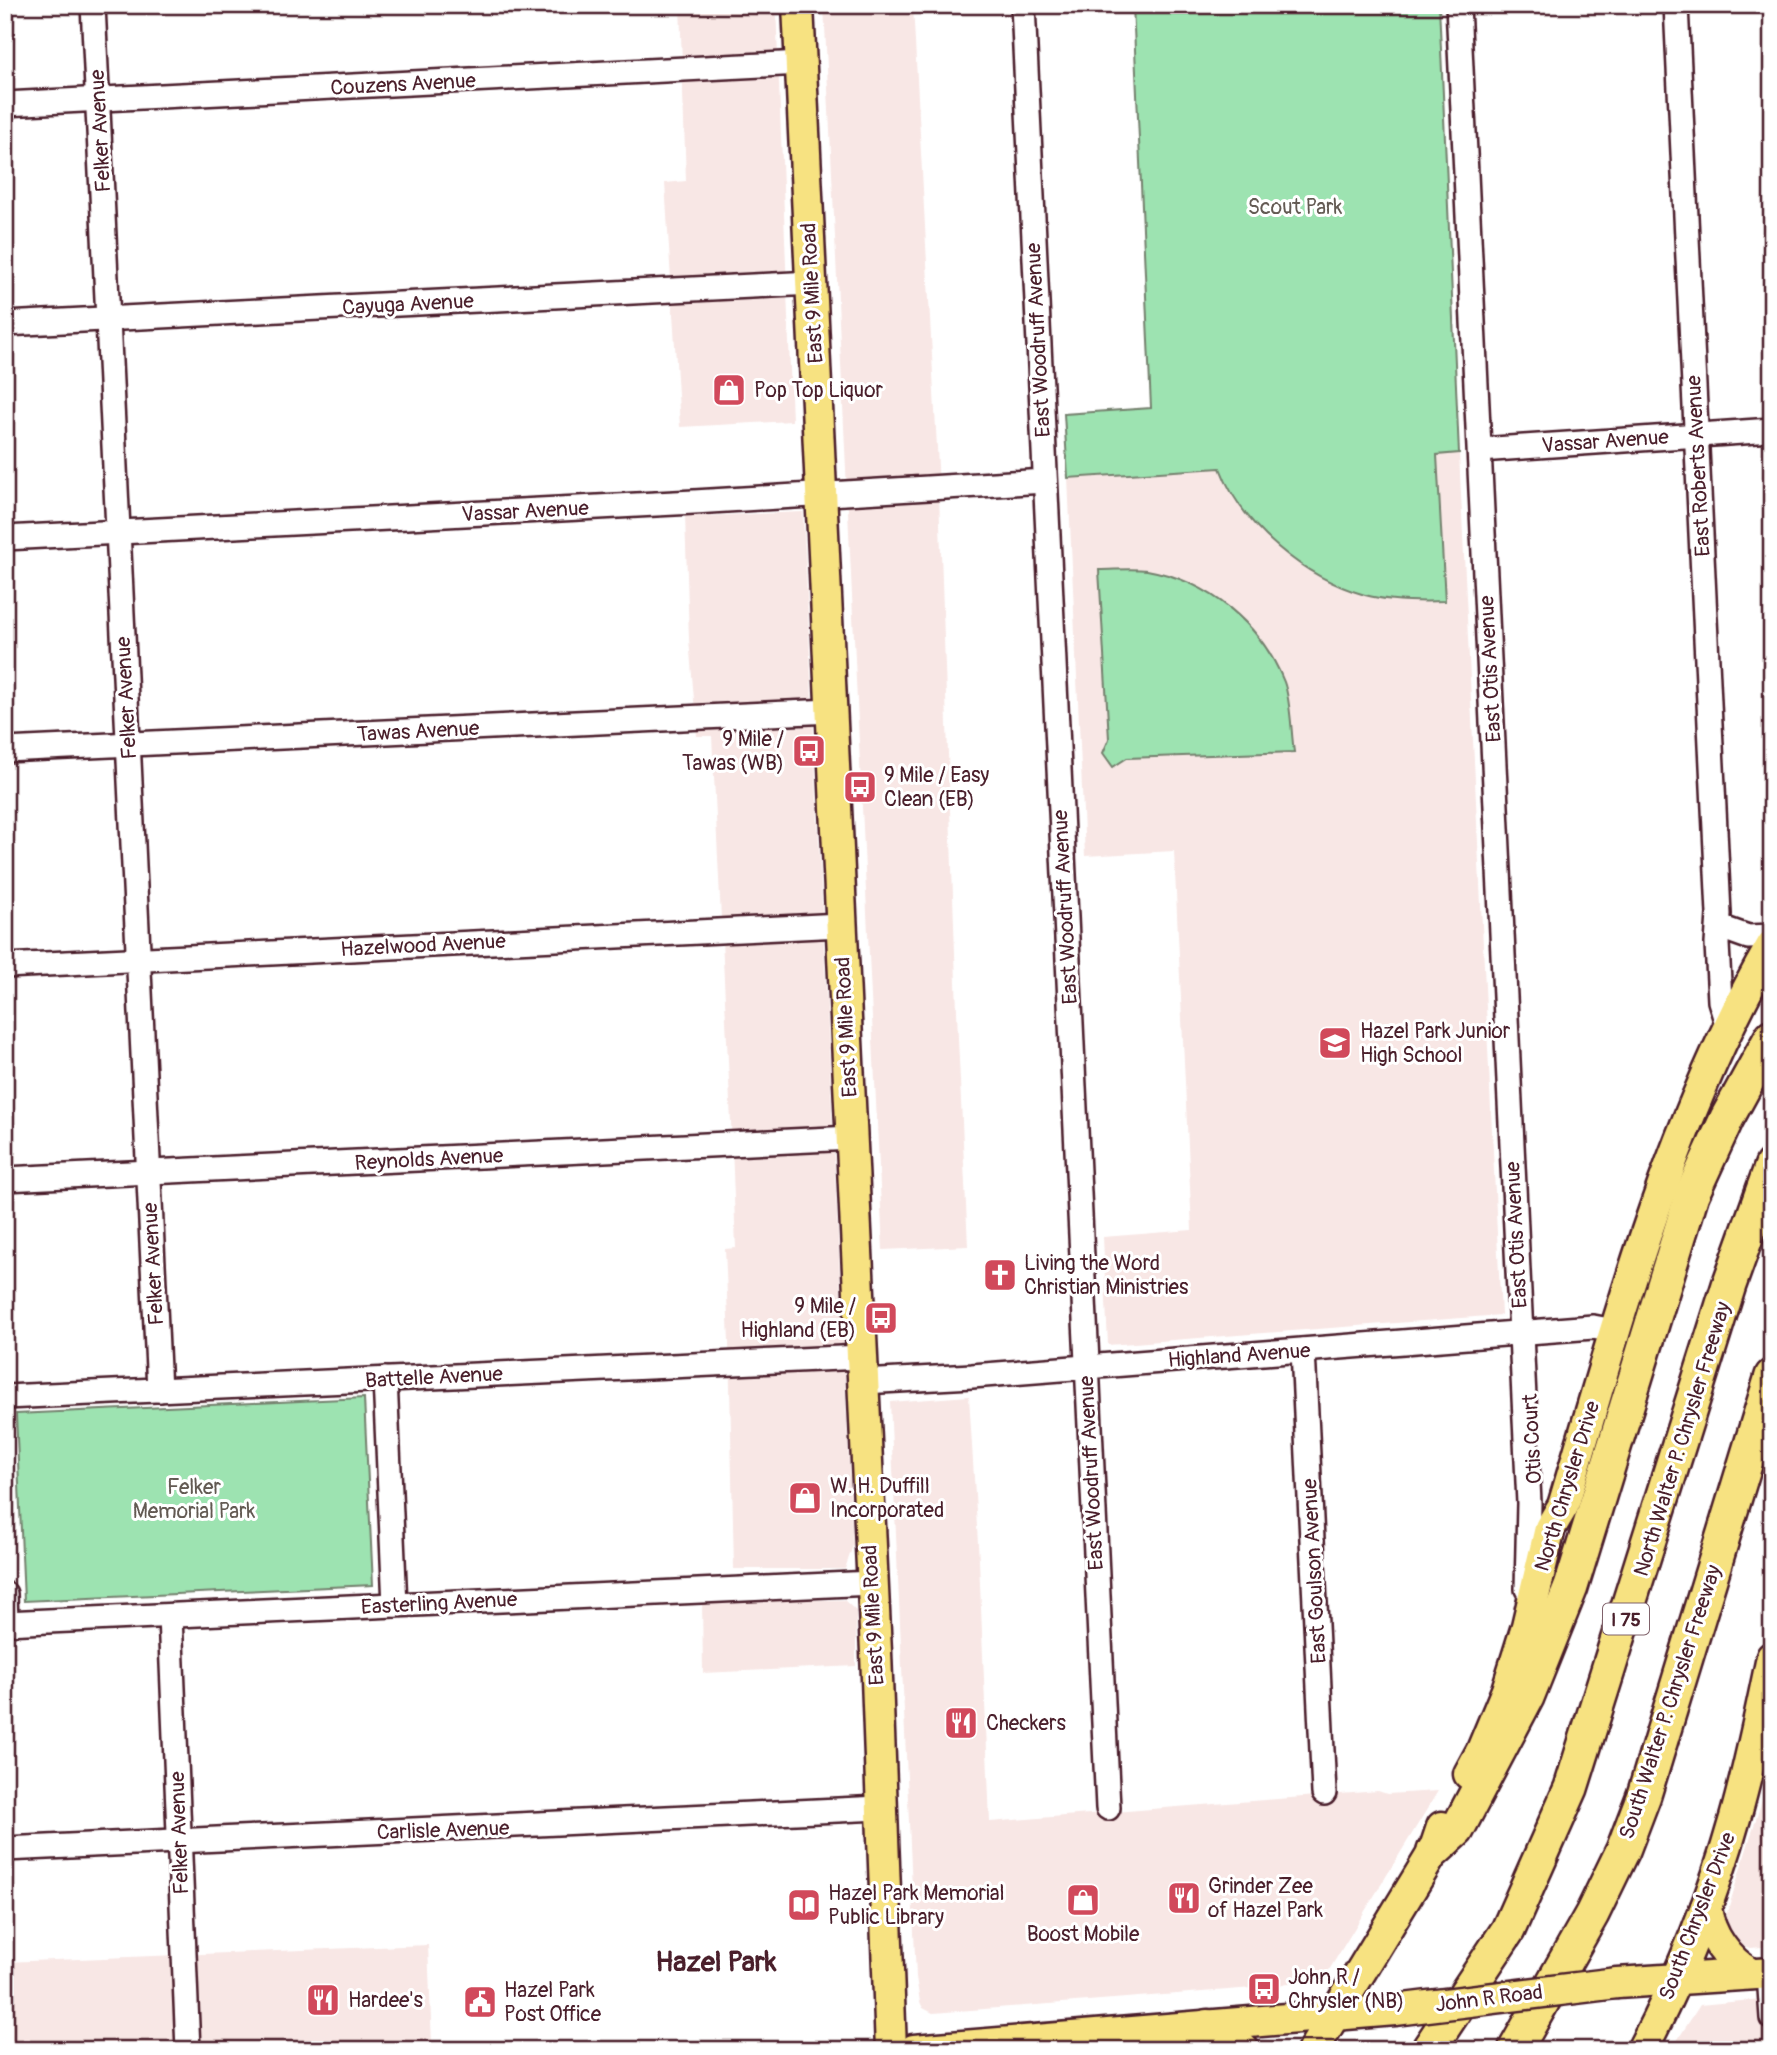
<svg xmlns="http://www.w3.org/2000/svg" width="1777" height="2055" font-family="Pangolin,sans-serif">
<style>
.built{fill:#f8e7e5}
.green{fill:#9de3b1;stroke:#74816e;stroke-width:2}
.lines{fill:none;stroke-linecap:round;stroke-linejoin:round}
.minor-casing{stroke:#4a1f2b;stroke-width:28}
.major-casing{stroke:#4a1f2b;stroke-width:35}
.highway-casing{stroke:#4a1f2b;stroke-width:38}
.minor{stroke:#fff;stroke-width:23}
.major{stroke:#f7e281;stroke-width:30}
.highway{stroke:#f7e281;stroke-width:33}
.major-bridge-casing{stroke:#4a1f2b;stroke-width:35;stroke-linecap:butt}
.major-bridge{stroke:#f7e281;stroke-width:30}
.labels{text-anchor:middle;stroke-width:6;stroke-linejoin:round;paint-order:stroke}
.shield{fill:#fff;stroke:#80626b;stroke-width:2}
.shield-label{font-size:19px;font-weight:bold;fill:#4a1f2b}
.street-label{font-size:21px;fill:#4a1f2b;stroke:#fff}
.park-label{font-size:21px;fill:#635a53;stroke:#fff}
.poi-label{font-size:21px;fill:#4a1f2b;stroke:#fff;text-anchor:start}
.district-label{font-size:28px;font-weight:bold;fill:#4a1f2b;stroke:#fff}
</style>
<rect width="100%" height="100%" fill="#fff"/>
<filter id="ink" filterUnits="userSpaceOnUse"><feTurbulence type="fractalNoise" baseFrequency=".0143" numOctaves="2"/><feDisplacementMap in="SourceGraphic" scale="14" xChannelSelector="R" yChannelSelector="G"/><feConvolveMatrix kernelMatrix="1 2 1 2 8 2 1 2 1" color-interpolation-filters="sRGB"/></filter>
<g filter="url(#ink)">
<g class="built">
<polygon points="680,5 776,5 792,421 680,427 665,183 686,181"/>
<polygon points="824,5 913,5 938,466 958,1039 968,1246 883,1250"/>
<polygon points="1459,453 1501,1315 1108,1345 1103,1237 1192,1230 1174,851 1085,856 1068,478"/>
<polygon points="803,512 853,1545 845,1569 734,1569 729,1342 725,1249 736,1248 731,1122 712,736 697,736 689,639 685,515 707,516"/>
<polygon points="969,1396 979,1560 990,1822 1378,1791 1387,1794 1438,1791 1323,1980 1253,1988 933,2013 923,2008 920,2002 916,1977 890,1402"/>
<polygon points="702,1600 844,1600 856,1611 856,1666 703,1673"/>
<polygon points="1772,1768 1772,1946 1751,1948 1743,1946 1734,1939 1725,1919"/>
<polygon points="428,1945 432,2045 309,2050 5,2050 5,1962"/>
<polygon points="1772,1998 1772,2050 1671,2050 1700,2005"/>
</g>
<g class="green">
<path d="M1133 5H1439L1459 453 1437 455 1445 601C1419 602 1391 602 1365 595 1305 578 1242 527 1220 468L1068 478 1064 414 1151 408Z"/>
<path d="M1099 570C1114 570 1132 568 1147 570 1209 581 1261 624 1284 682 1291 701 1291 732 1294 752L1127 758 1113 767 1103 753 1109 739Z"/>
<polygon points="364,1398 373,1585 24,1601 16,1414"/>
</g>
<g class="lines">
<defs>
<g id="minor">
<polyline points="93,5 159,1390"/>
<polyline points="1023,5 1108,1808"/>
<polyline points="1458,5 1529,1503 1527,1589"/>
<polyline points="1676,5 1719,914 1717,944 1720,1001 1728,1027"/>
<polyline points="5,104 801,63"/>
<polyline points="5,324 812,283"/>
<polyline points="1480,450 1772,430"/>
<polyline points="5,538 694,502 1045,481"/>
<polyline points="5,750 831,711"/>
<polyline points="1720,927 1748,937 1772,936"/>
<polyline points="5,966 841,925"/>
<polyline points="5,1179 852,1138"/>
<polyline points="1303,1350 1324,1793"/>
<polyline points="385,1379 395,1605"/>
<polyline points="863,1382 972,1376 1593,1327 1614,1331"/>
<polyline points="5,1397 862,1357"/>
<polyline points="5,1594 6,1623"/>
<polyline points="170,1616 188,2050"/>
<polyline points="5,1623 872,1583"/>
<polyline points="5,1849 880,1808"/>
<polyline points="1769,1974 1772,2018"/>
</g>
<g id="major">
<polyline points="798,5 876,1652 891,2050"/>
<path d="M1469 1774 1482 1750 1507 1690 1527 1626 1550 1528 1563 1506C1620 1315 1671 1119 1772 945"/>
<path d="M1706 1907C1709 1935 1728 1961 1751 1974"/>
<polyline points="1617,1983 1772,1973"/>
<polyline points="1207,2025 1231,2038 1244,2050"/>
<polyline points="914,2050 1395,2010"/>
<polyline points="1313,2050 1434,1851 1442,1827"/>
<path d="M1642 2050C1680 1977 1713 1897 1735 1818 1750 1765 1761 1711 1772 1657"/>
</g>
<g id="highway">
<polyline points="1434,1851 1457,1830 1527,1697 1571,1587 1692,1194 1727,1118 1772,1036"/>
<polyline points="1428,2050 1508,1930 1571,1788 1729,1285 1772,1165"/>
<polyline points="1515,2050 1592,1914 1623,1850 1644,1795 1772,1376"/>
</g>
</defs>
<use href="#minor" class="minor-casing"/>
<use href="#major" class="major-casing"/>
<use href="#highway" class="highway-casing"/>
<use href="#minor" class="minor"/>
<use href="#major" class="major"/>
<use href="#highway" class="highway"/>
<defs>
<polyline id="major-bridge" points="1395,2010 1617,1983"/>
</defs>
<use href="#major-bridge" class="major-bridge-casing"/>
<use href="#major-bridge" class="major-bridge"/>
</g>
</g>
<defs>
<symbol id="shop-square" viewBox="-11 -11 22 22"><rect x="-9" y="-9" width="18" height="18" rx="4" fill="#d1495b" stroke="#fff"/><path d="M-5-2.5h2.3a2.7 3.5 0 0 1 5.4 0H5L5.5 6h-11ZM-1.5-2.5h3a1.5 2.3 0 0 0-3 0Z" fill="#fff"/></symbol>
<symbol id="bus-square" viewBox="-11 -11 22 22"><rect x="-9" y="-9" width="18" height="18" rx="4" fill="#d1495b" stroke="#fff"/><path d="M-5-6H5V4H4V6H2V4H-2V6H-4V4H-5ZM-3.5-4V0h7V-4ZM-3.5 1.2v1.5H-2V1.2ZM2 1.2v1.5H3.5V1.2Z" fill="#fff"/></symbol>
<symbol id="school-square" viewBox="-11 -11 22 22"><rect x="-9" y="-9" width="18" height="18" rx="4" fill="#d1495b" stroke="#fff"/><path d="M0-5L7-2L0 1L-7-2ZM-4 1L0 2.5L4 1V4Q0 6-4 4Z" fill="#fff"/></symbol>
<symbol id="church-square" viewBox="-11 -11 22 22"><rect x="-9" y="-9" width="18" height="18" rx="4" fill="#d1495b" stroke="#fff"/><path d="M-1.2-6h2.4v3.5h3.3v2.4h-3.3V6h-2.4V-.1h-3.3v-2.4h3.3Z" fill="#fff"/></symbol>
<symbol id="restaurant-square" viewBox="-11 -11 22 22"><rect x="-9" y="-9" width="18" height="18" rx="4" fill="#d1495b" stroke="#fff"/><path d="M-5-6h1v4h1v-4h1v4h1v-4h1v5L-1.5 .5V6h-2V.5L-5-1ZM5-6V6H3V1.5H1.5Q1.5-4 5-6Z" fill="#fff"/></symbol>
<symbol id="library-square" viewBox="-11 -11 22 22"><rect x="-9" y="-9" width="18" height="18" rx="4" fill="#d1495b" stroke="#fff"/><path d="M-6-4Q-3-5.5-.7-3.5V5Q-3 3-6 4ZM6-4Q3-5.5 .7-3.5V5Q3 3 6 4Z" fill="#fff"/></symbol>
<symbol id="civic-square" viewBox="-11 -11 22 22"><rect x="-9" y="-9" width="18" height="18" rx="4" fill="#d1495b" stroke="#fff"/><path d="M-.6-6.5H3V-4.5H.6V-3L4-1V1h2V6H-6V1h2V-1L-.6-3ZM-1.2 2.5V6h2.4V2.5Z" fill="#fff"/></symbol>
</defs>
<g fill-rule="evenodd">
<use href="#shop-square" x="710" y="371" width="38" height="38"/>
<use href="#bus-square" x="790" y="732" width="38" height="38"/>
<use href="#bus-square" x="841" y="768" width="38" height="38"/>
<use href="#school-square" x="1316" y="1024" width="38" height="38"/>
<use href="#church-square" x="981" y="1256" width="38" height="38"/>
<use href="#bus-square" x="862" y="1299" width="38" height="38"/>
<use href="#shop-square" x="786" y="1479" width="38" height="38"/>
<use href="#restaurant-square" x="942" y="1704" width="38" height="38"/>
<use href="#restaurant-square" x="1165" y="1879" width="38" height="38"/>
<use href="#shop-square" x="1064" y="1881" width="38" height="38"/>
<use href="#library-square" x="785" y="1886" width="38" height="38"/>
<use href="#bus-square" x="1245" y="1970" width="38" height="38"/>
<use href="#restaurant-square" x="304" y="1981" width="38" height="38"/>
<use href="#civic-square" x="461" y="1983" width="38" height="38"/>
</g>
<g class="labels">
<rect class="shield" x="1603" y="1603.5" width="46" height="31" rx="5"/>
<g class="shield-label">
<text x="1626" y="1626">I 75</text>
</g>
<g class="street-label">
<text transform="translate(403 84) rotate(-3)" y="7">Couzens Avenue</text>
<text transform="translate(100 131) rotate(-93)" y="7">Felker Avenue</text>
<text transform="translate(812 293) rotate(-93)" y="7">East 9 Mile Road</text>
<text transform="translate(408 304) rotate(-3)" y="7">Cayuga Avenue</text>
<text transform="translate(1038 340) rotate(-93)" y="7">East Woodruff Avenue</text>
<text transform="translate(1605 441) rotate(-4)" y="7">Vassar Avenue</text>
<text transform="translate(1698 466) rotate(-93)" y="7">East Roberts Avenue</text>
<text transform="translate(525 511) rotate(-3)" y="7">Vassar Avenue</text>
<text transform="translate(1490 669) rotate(-93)" y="7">East Otis Avenue</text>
<text transform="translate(126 698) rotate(-93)" y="7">Felker Avenue</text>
<text transform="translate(418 731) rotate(-3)" y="7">Tawas Avenue</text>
<text transform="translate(1065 907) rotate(-93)" y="7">East Woodruff Avenue</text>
<text transform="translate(423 945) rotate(-3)" y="7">Hazelwood Avenue</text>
<text transform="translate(846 1027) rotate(-93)" y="7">East 9 Mile Road</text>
<text transform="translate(429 1159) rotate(-3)" y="7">Reynolds Avenue</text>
<text transform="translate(1516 1235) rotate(-93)" y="7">East Otis Avenue</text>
<text transform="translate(153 1264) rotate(-93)" y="7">Felker Avenue</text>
<text transform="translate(1239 1355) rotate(-4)" y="7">Highland Avenue</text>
<text transform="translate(434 1377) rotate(-3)" y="7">Battelle Avenue</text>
<text transform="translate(1532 1439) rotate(-93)" y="7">Otis Court</text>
<text transform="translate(1682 1439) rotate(-73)" y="7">North Walter P. Chrysler Freeway</text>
<text transform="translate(1091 1473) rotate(-93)" y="7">East Woodruff Avenue</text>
<text transform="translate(1567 1486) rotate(-73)" y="7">North Chrysler Drive</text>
<text transform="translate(1314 1571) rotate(-93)" y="7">East Goulson Avenue</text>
<text transform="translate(439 1603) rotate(-3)" y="7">Easterling Avenue</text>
<text transform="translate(873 1615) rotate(-93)" y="7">East 9 Mile Road</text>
<text transform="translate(1670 1702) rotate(-72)" y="7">South Walter P. Chrysler Freeway</text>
<text transform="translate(443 1830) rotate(-2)" y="7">Carlisle Avenue</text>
<text transform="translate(179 1833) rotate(-92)" y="7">Felker Avenue</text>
<text transform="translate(1697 1916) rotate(-69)" y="7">South Chrysler Drive</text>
<text transform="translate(1489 1998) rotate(-7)" y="7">John R Road</text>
</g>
<g class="park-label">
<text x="1295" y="214">Scout Park</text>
<text x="194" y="1494">Felker<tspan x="194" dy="24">Memorial Park</tspan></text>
</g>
<g class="poi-label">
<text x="754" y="397">Pop Top Liquor</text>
<text x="784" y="746" text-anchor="end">9 Mile /<tspan x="784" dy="24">Tawas (WB)</tspan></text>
<text x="884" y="782">9 Mile / Easy<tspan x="884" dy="24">Clean (EB)</tspan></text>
<text x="1360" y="1038">Hazel Park Junior<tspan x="1360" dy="24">High School</tspan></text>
<text x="1024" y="1270">Living the Word<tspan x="1024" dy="24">Christian Ministries</tspan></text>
<text x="856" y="1313" text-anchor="end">9 Mile /<tspan x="856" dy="24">Highland (EB)</tspan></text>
<text x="830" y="1493">W. H. Duffill<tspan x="830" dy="24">Incorporated</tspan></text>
<text x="986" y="1730">Checkers</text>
<text x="1208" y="1893">Grinder Zee<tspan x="1208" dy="24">of Hazel Park</tspan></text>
<text x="828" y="1900">Hazel Park Memorial<tspan x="828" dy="24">Public Library</tspan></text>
<text x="1083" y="1941" text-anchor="middle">Boost Mobile</text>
<text x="1288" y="1984">John R /<tspan x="1288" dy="24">Chrysler (NB)</tspan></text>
<text x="504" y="1997">Hazel Park<tspan x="504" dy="24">Post Office</tspan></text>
<text x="348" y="2007">Hardee's</text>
</g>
<g class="district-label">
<text x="716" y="1971">Hazel Park</text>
</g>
</g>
<rect width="1777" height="2055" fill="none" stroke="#fff" stroke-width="28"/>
<rect x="14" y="14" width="1749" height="2027" fill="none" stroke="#4a1f2b" stroke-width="2.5" filter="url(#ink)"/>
</svg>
